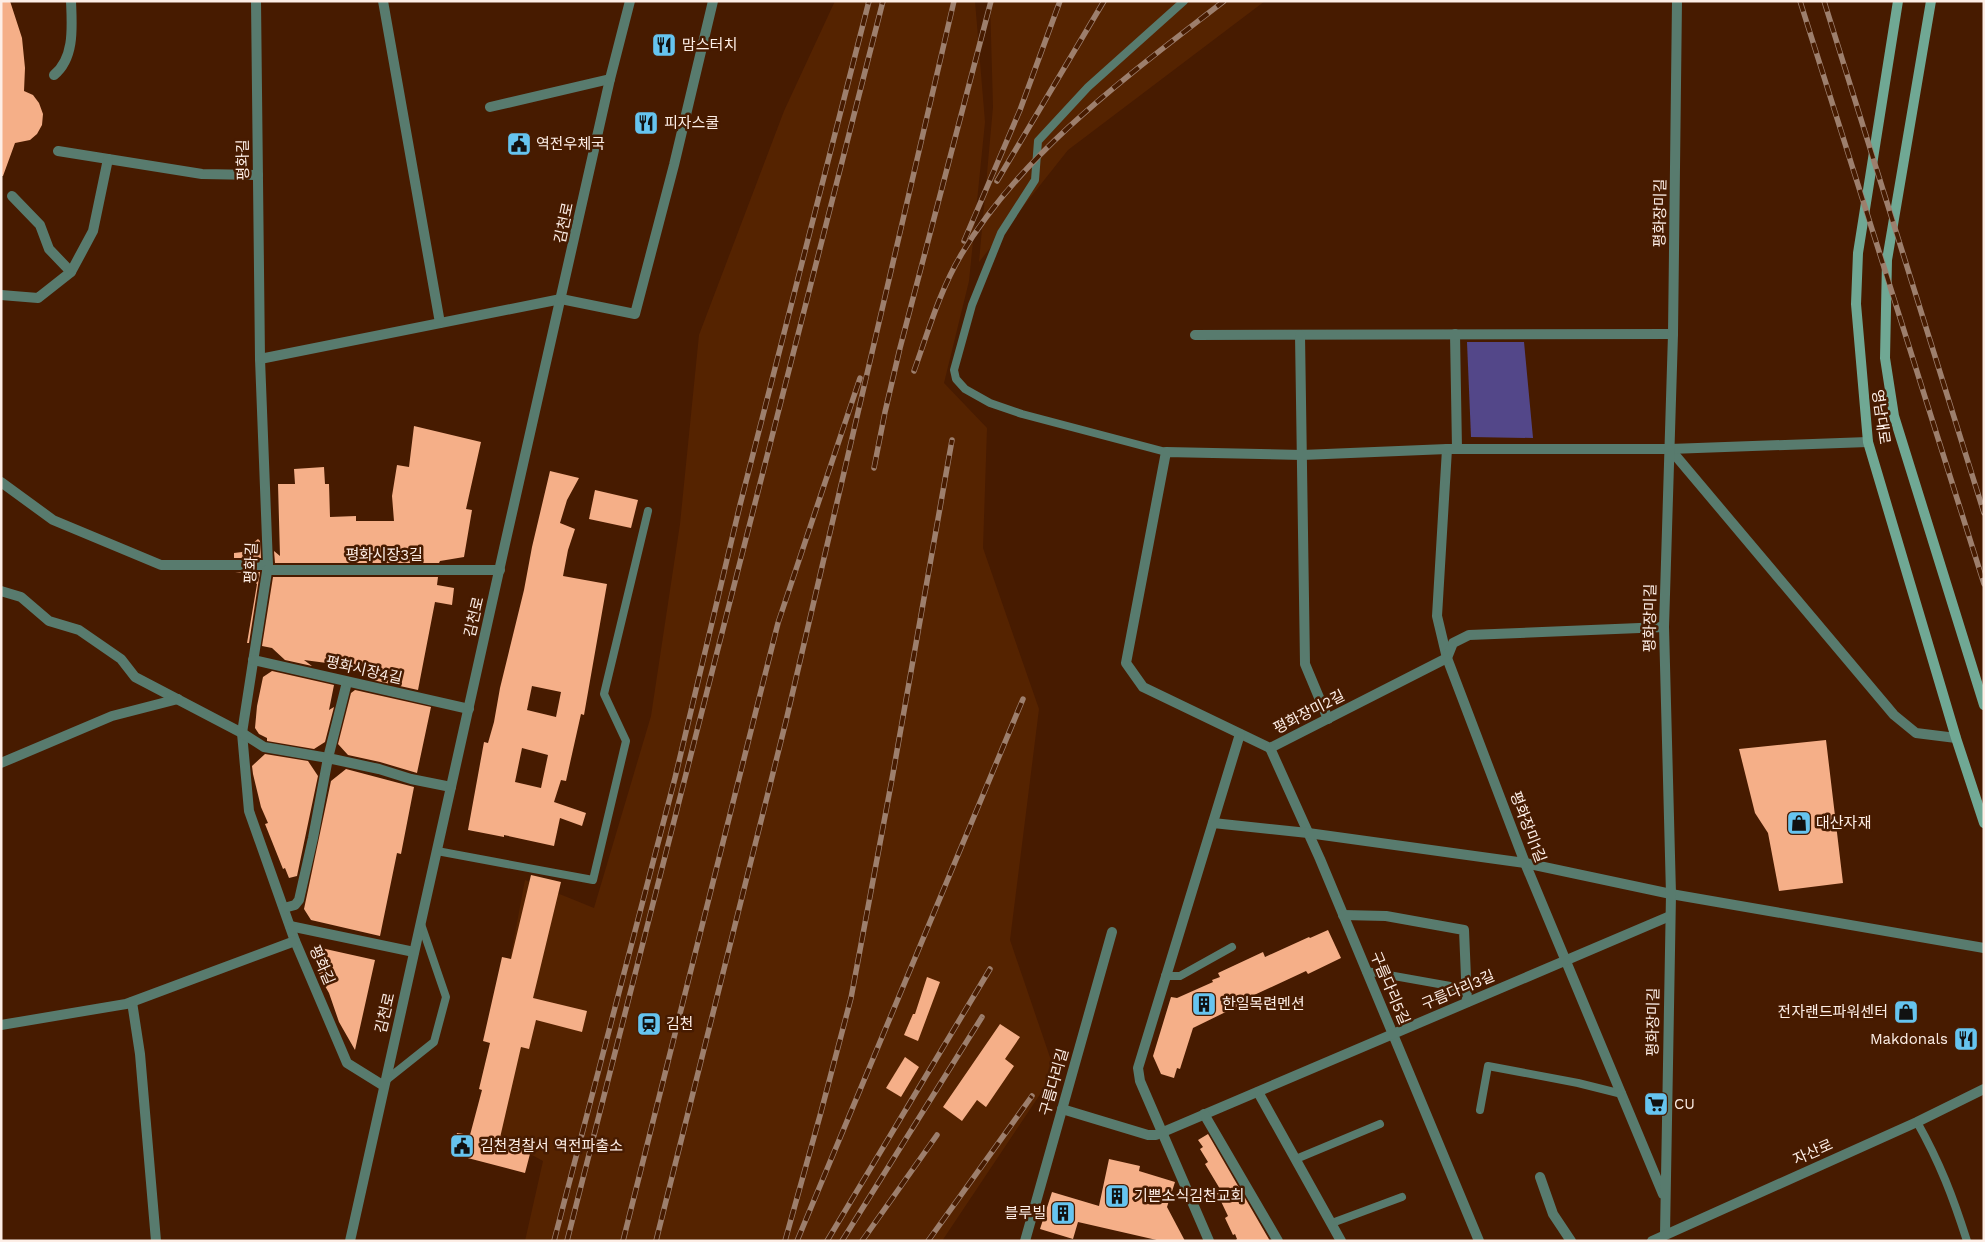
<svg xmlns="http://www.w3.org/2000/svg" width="1985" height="1242" font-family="'Work Sans','Noto Sans KR',sans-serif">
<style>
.built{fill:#552300}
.green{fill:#534789}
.building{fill:#f5af88;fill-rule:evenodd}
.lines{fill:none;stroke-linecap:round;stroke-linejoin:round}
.service{stroke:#587b6e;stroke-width:8}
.minor{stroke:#587b6e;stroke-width:10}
.tertiary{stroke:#587b6e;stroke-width:10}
.secondary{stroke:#70a894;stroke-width:10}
.rail-casing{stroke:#9d7f6d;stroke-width:5.5}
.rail{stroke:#471b00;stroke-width:4;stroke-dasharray:11;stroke-linecap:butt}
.labels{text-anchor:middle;stroke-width:5;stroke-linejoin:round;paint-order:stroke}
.poi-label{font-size:15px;fill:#fdeee6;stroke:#471b00;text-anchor:start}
.street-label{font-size:15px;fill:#fdeee6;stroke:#471b00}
</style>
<rect width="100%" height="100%" fill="#471b00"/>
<g class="built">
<polygon points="835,1 975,1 985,122 969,281 944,383 987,428 983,548 1039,709 1010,940 1055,1072 942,1241 525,1241 543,1161 479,1126 525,880 594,908 651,716 680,524 699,335 784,111"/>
<polygon points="990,1 1265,1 1068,150 979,262 993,107"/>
</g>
<polygon class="green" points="1467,342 1524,342 1533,438 1471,437"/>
<g class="building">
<polygon points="1,1 10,1 22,38 25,68 24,91 33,95 39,103 43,114 42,125 37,134 30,140 15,143 3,176 1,176"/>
<polygon points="414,426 481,442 466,509 472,510 464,557 440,561 439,563 275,563 274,551 280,556 278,484 295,484 294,469 324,467 325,484 329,484 330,517 356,516 356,521 394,521 392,496 397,465 409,467"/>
<path d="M550 471 579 478 567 500 560 523 575 529 568 550 563 576 607 584 584 715 581 714 566 781 561 780 554 802 586 813 582 826 560 818 554 846 504 835V837L468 830 484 742 488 743 494 722 500 688 524 590 532 547ZM532 686 561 692 556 717 527 710ZM522 748 548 755 541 788 515 782Z"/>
<polygon points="595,490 638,500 631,528 589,519"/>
<polygon points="258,539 260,541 261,558 234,558 234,553 242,552"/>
<polygon points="235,572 260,572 249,643 247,643 257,584 246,573"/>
<polygon points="273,577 438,577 437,585 454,588 452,605 435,602 418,690 368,679 380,670 304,660 312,666 285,660 272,648 262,646"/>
<polygon points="272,671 334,685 329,710 334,707 325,742 314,749 267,741 267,738 259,734 255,728 257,706 263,677"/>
<polygon points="355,690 431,707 417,773 380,762 348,755 338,744 351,693"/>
<polygon points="1826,740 1843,883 1779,891 1768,833 1755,813 1739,749"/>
<polygon points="265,754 308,761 318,776 297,876 289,878 285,868 283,869 265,824 268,823 261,807 253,774 252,766"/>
<polygon points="346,769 414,787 401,854 397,853 380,936 311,920 304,909 331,781"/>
<polygon points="531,875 561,882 533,998 587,1011 582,1032 536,1020 529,1049 521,1047 499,1142 531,1150 525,1173 460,1156 461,1153 452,1151 457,1133 470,1135 482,1090 479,1089 490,1043 483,1041 502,957 511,959"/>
<polygon points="1328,930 1341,958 1308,974 1306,971 1239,1002 1240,1005 1193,1028 1180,1069 1177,1068 1174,1078 1161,1074 1153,1056 1171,997 1177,998 1213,982 1212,980 1220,977 1218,973 1263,952 1265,957 1309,937 1310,938"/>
<polygon points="312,946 375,960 355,1050 339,1022 329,993 321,979 317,968 322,966"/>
<polygon points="927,977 940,982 918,1041 904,1035 913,1014 915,1014"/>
<polygon points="1000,1024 1020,1037 1005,1059 1014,1066 986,1107 977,1100 962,1121 943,1107"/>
<polygon points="905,1057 919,1067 901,1097 886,1088"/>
<polygon points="1208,1134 1270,1241 1235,1241 1237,1239 1235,1234 1233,1235 1225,1218 1228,1216 1216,1191 1220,1189 1205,1164 1208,1162 1200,1149 1203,1147 1198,1140"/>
<polygon points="1109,1159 1140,1166 1139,1171 1175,1182 1167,1207 1185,1241 1161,1241 1078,1222 1073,1239 1040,1229 1052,1192 1099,1206"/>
</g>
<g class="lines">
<g class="service">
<polyline points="1166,452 1022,414 990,403 965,389 956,379 954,370 972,305 1001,233 1035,180 1038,141 1088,87 1184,1"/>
<polyline points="437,851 593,880 626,741 604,694 648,511"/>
<polyline points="1366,971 1467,989"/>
<polyline points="1165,976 1180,976 1232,947"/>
<polyline points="385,1081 434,1042 446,997 421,924"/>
<polyline points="1480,1110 1488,1066 1578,1083 1622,1094"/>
<path d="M1917 1122C1940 1163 1953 1197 1967 1241"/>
<polyline points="1296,1159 1380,1124"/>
<polyline points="1332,1223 1402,1197"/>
</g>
<g class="minor">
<polyline points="256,1 260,359 268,565 242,733 249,811 295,941 347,1063 384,1086"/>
<polyline points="383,1 440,323"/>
<path d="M54 75C75 58 72 26 71 1"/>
<polyline points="490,107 610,79"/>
<polyline points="58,151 202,174 258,175"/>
<polyline points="12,196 40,225 49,249 71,272"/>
<polyline points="1,295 38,298 71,272 93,231 108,159"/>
<polyline points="1455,334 1457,449"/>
<polyline points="1195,335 1673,334"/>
<polyline points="1300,335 1305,664 1328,719"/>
<polyline points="260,359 561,299 635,314 674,165 713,1"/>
<polyline points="1447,449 1437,616 1447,658 1525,863 1663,1194"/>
<polyline points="1670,449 1894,715 1916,733 1956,738"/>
<polyline points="1,482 53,520 161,565 268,565"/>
<polyline points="267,570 500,570"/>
<polyline points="1,591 21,597 49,621 79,630 121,659 135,677 242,733 264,747 328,758 347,682"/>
<polyline points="1664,627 1469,635 1453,643 1447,658 1270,748 1143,687 1126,663 1166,452 1302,455 1447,449 1670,449 1868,442"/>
<polyline points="253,660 469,709"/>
<polyline points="1270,748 1320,859 1479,1241"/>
<polyline points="1,763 112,716 178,699"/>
<polyline points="1213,823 1308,833 1525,863 1671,894 1984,948"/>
<polyline points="284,908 295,905 299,900 313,838 328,758 379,769 411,779 451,787"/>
<polyline points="1343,915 1386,916 1464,930 1467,1002"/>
<polyline points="290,926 414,952"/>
<polyline points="132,1002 140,1054 156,1241"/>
<polyline points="1,1025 126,1004 295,941"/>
<polyline points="1258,1092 1341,1241"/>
<polyline points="1062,1109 1148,1135 1156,1135 1670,916"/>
<polyline points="1204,1114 1278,1241"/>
<polyline points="1540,1177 1553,1214 1571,1241"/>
<polyline points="1665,1234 1671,894 1664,627 1673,334 1677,1"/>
<polyline points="1025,1241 1112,932"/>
<polyline points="1209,1241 1140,1081 1138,1068 1240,734"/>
</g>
<g class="tertiary">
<polyline points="350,1241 505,544 610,79 630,1"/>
<polyline points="1652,1241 1917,1122 1984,1089"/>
</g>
<g class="secondary">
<polyline points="1898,1 1858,253 1856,304 1868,442 1956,738 1984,823"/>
<polyline points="1931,1 1887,260 1885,358 1894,416 1984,705"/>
</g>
<defs>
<g id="rail">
<polyline points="1800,1 1984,584"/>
<polyline points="1824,1 1984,513"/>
<polyline points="997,181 1104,1"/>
<polyline points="964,241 1020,110 1060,1"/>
<path d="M914 371C928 332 940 290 961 255 1023 151 1130 74 1224 1"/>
<polyline points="874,468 885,412 900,348 991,1"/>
<polyline points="554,1241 675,778 740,505 869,1"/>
<polyline points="567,1241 883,1"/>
<polyline points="623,1241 778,623 860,378"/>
<polyline points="656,1241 786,721 954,1"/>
<polyline points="785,1241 821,1112 851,998 892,779 952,440"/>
<polyline points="797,1241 1023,699"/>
<polyline points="827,1241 990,969"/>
<polyline points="842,1241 982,1017"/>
<polyline points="862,1241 937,1135"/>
<polyline points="928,1241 1032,1096"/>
</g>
</defs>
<use href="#rail" class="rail-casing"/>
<use href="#rail" class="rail"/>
</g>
<defs>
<symbol id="restaurant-square" viewBox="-11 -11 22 22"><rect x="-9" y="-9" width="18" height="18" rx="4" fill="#66c4ef" stroke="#471b00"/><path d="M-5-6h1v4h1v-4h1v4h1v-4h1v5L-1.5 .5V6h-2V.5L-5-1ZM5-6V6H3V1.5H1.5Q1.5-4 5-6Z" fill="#111"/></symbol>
<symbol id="civic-square" viewBox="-11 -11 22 22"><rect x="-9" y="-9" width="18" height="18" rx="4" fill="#66c4ef" stroke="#471b00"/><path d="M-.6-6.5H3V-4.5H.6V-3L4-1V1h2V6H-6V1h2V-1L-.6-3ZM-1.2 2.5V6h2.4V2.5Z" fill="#111"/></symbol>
<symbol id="shop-square" viewBox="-11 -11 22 22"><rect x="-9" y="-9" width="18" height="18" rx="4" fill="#66c4ef" stroke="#471b00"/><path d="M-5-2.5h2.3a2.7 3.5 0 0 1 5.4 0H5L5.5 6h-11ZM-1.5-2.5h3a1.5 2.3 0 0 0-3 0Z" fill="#111"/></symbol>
<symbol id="building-square" viewBox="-11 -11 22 22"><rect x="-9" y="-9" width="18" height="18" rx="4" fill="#66c4ef" stroke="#471b00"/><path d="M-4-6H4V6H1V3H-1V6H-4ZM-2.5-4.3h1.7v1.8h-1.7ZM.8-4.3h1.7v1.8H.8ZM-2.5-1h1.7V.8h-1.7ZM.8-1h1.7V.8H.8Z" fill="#111"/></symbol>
<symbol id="station-square" viewBox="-11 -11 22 22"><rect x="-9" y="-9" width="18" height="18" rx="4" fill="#66c4ef" stroke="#471b00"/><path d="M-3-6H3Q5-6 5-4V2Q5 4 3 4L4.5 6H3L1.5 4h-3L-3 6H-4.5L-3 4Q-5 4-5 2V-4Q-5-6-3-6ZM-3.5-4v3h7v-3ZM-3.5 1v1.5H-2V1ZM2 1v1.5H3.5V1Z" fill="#111"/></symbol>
<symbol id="supermarket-square" viewBox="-11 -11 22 22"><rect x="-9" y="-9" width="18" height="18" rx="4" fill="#66c4ef" stroke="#471b00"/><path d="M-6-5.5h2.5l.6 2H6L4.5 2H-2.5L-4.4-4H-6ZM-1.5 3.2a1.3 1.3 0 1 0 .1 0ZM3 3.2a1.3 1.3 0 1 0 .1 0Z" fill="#111"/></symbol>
</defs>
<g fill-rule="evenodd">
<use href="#restaurant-square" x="650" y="31" width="28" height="28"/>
<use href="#restaurant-square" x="632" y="109" width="28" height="28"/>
<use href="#civic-square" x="505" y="130" width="28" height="28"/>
<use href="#shop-square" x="1785" y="809" width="28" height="28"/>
<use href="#building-square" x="1190" y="990" width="28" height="28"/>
<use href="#shop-square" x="1892" y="998" width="28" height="28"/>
<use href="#station-square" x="635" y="1010" width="28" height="28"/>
<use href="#restaurant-square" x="1952" y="1025" width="28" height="28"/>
<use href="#supermarket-square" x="1642" y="1090" width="28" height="28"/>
<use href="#civic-square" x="448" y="1132" width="28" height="28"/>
<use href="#building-square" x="1103" y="1182" width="28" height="28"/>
<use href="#building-square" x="1049" y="1199" width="28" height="28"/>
</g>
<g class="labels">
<g class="poi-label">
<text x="682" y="50">맘스터치</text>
<text x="664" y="128">피자스쿨</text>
<text x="536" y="149">역전우체국</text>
<text x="1816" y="828">대산자재</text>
<text x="1222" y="1009">한일목련멘션</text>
<text x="1888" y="1017" text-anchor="end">전자랜드파워센터</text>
<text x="666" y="1029">김천</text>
<text x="1948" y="1044" text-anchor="end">Makdonals</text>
<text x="1674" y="1109">CU</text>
<text x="480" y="1151">김천경찰서 역전파출소</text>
<text x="1134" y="1201">기쁜소식김천교회</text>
<text x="1046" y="1218" text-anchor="end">블루빌</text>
</g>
<g class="street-label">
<text transform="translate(243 160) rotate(-91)" y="5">평화길</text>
<text transform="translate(1660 213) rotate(-89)" y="5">평화장미길</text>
<text transform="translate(564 223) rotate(-78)" y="5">김천로</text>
<text transform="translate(1881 417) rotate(82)" y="5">영남대로</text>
<text x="384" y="560">평화시장3길</text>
<text transform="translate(251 563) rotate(-87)" y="5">평화길</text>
<text transform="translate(474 617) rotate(-77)" y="5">김천로</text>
<text transform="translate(1650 618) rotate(-89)" y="5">평화장미길</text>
<text transform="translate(364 670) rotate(13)" y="5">평화시장4길</text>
<text transform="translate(1309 712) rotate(-27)" y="5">평화장미2길</text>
<text transform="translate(1528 827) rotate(69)" y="5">평화장미1길</text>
<text transform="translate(322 965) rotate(67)" y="5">평화길</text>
<text transform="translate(1390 988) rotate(67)" y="5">구름다리5길</text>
<text transform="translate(1458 990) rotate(-23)" y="5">구름다리3길</text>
<text transform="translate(385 1013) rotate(-77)" y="5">김천로</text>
<text transform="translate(1653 1022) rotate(-89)" y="5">평화장미길</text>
<text transform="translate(1054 1082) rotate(-74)" y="5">구름다리길</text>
<text transform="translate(1813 1152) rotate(-24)" y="5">자산로</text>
</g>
</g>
<rect width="1985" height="1242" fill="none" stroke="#fdeee6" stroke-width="5"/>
</svg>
